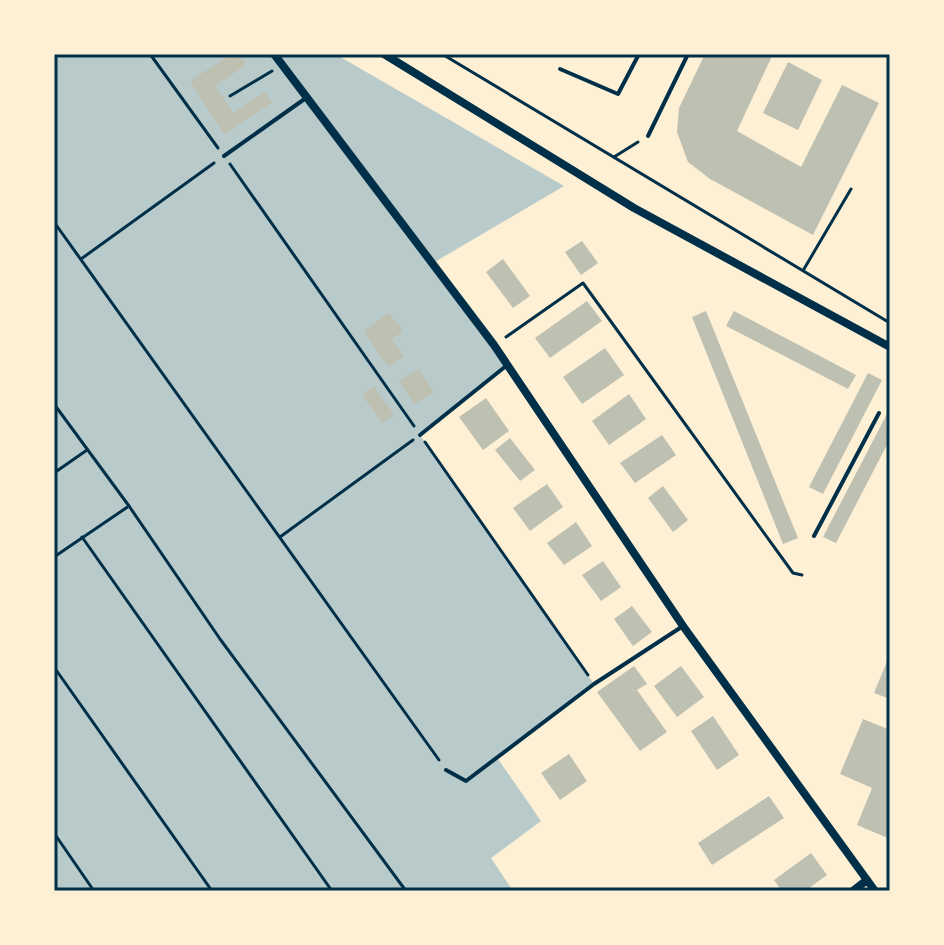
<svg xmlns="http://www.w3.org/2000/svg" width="944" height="945" font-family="Merriweather,serif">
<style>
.green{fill:#b9caca}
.building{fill:#bec0b2}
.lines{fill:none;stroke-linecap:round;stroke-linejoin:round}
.path{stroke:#003049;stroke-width:3}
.service{stroke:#003049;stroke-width:4}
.minor{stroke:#003049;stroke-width:8}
.neatline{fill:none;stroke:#003049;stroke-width:3}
</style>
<rect width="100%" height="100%" fill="#fdf0d5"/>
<polygon class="green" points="54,54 335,54 564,186 433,263 508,364 420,435 594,684 496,756 541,821 491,858 513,891 54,891"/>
<g class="building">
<polygon points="232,54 239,54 246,65 215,86 233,113 265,92 272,103 224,134 190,81"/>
<polygon points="705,54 773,54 737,131 801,167 842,85 879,103 813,235 710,179 688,162 677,132 679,108"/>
<polygon points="788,62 822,80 798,130 763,113"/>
<polygon points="582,241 598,263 581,275 565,252"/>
<polygon points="503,259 530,296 513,308 486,272"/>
<polygon points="587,301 602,321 550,358 535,338"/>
<polygon points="706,311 798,538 783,544 692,317"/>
<polygon points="734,311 856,375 848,389 726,326"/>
<polygon points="389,313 403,331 392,339 404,357 388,367 364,331"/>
<polygon points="605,348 624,375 582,404 563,377"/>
<polygon points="419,369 434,392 414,404 399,381"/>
<polygon points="868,373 882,380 823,494 809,487"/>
<polygon points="374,386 394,415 382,423 362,395"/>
<polygon points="629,394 646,419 609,445 592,421"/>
<polygon points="486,398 509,431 483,450 459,417"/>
<polygon points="890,408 890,439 836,543 823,537"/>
<polygon points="662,435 676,455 635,483 620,463"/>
<polygon points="510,438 535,470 520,481 495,450"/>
<polygon points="547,484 563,507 530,531 513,508"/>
<polygon points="663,486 688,520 673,532 648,498"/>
<polygon points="576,522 592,546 564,565 547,543"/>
<polygon points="603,561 621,587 601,601 582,575"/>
<polygon points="632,606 652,632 633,646 614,619"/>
<polygon points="890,654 890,699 874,693"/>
<polygon points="634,666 647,684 637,690 667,732 640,751 597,692"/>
<polygon points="681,666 704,697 677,717 654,686"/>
<polygon points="713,716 739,755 717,770 691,731"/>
<polygon points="863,719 890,730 890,839 857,825 872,788 840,774"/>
<polygon points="569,754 587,781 560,800 541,773"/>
<polygon points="769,796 784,818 712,865 698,843"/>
<polygon points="811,853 827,875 805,891 782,891 774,880"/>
</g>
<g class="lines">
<g class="path">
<polyline points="150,54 218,148"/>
<polyline points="442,54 890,323"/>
<polyline points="230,96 272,71"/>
<polyline points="614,157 638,142"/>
<polyline points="230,164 414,426"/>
<polyline points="54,222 439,760"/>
<polyline points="81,259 214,163"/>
<polyline points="804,269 851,189"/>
<polyline points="506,337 583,283 793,573 802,575"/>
<polyline points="54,404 129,506 220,639 406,891"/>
<polyline points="425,442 588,675"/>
<polyline points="54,473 87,450"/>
<polyline points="82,537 332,891"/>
<polyline points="280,537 413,440"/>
<polyline points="54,557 129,506"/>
<polyline points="54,667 212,891"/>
<polyline points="54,833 94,891"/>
</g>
<g class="service">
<polyline points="560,69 618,94 639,54"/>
<polyline points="648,136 688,54"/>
<polyline points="224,156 306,98"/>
<polyline points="420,435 506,366"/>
<polyline points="814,536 879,413"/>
<polyline points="446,770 466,781 594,684 683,626"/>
</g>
<g class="minor">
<polyline points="274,54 494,345 683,626 875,891"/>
<polyline points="384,54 634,208 890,347"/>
<polyline points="853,891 867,880"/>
</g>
</g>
<rect width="944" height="945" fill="none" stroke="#fdf0d5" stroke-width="112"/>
<rect x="56" y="56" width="832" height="833" class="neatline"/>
</svg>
